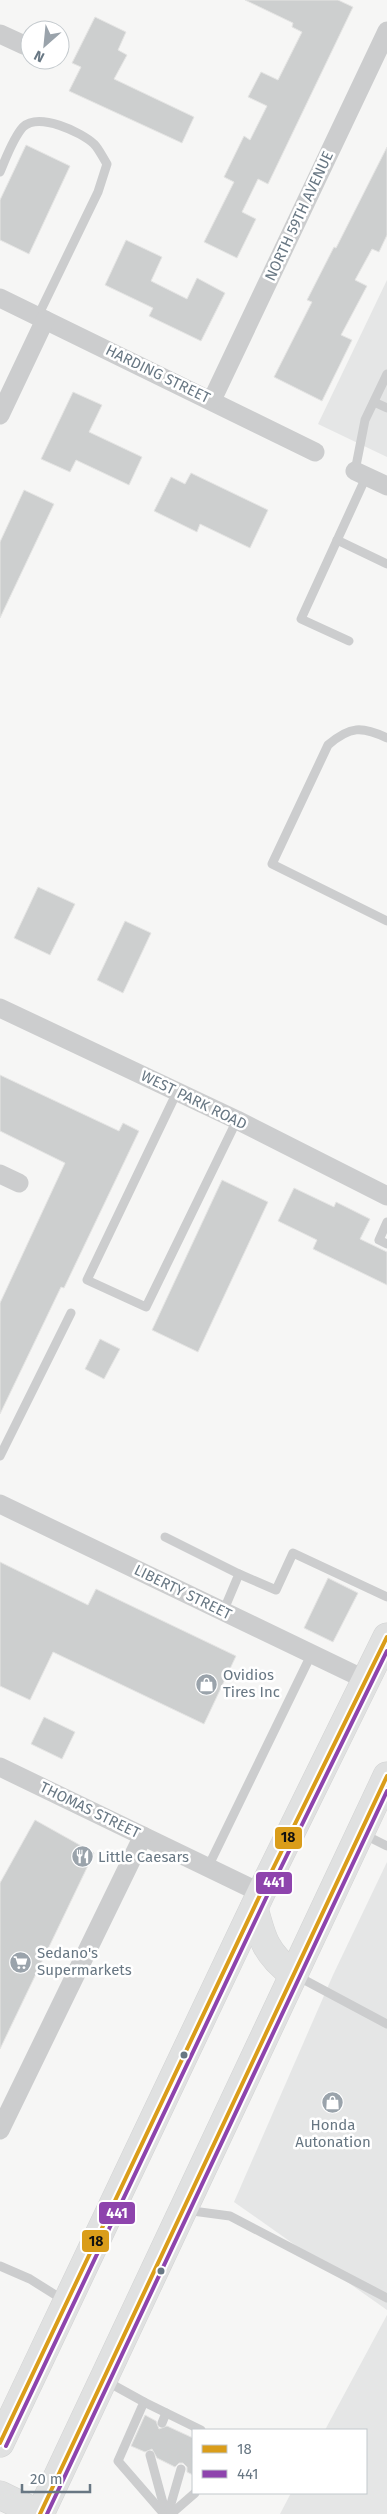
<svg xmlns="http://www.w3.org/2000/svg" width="387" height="2514" font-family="'Fira Sans',sans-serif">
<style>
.built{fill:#e5e6e6}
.building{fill:#cdcfcf;stroke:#e5e5e4}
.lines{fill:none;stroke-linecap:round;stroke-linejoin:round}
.primary-casing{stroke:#d2d3d3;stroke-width:29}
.lane{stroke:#cccdce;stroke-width:9}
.street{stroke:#cccdce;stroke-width:19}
.primary{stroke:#e0e1e1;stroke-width:28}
.bus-1-casing{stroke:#fff;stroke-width:8}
.bus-2-casing{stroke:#fff;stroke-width:8}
.bus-1{stroke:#da9d1a;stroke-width:4}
.bus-2{stroke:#8e44ad;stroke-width:4}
.bus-dot{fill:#687783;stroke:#fff;stroke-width:2}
.labels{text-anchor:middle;stroke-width:5;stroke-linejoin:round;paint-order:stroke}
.street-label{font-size:15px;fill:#687783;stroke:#fff}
.poi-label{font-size:15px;fill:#687783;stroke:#fff;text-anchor:start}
.line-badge{stroke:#fff;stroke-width:2}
.badge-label{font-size:14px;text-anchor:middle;font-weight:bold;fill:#fff}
.pale-badge-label{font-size:14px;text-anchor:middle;font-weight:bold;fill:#111}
</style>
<rect width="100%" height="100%" fill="#f6f6f5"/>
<g class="built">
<polygon points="387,280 387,457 318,424"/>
<polygon points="387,1862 387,2310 234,2202 333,1975"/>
<polygon points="387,2315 387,2514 280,2514 291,2493 366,2493 366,2430 325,2430"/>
</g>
<g class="building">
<polygon points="245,0 338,0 353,7 268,184 258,179 242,212 256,219 237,258 204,242 234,182 224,177 244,136 250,140 267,106 248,97 261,72 278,80 302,32 292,27 293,23"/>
<polygon points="95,17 126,32 118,50 127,55 114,79 194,117 182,143 69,91 81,67 72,63"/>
<polygon points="26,145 70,166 29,254 0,240 0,200"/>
<polygon points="387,147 387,235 379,252 372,249 355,280 367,286 341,335 352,340 322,401 274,377 312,302 307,300 334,247 336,248"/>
<polygon points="126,240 162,257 151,281 187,299 197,278 225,293 201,341 149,316 153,308 105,285"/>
<polygon points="73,392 102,405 89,432 142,457 129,485 76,460 70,472 41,459"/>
<polygon points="191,473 268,510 250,548 200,524 197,532 154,511 171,477 185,484"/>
<polygon points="24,490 54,504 0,618 0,542"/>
<polygon points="38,887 75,904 50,955 14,938"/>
<polygon points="125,921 151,933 123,993 97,980"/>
<polygon points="0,1075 119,1131 123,1123 139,1131 64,1288 61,1287 0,1414 0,1303 65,1163 0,1131"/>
<polygon points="222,1180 268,1202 198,1352 152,1330"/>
<polygon points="294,1188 334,1207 336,1202 370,1219 360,1239 387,1252 387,1285 313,1249 317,1240 278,1221"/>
<polygon points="100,1339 120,1349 104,1379 85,1369"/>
<polygon points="0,1562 88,1605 96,1589 236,1656 204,1724 53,1652 30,1700 0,1686"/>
<polygon points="328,1578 358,1593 333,1642 304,1628"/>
<polygon points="44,1717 75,1732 62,1759 31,1744"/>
<polygon points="35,1820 94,1853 0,2049 0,1883"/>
<polygon points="145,2415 156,2421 159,2429 167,2426 193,2438 193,2475 187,2472 187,2467 183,2463 179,2463 175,2467 157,2458 152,2449 145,2452 131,2446"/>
</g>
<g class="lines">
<defs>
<g id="primary">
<path d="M254 1908C262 1939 266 1954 293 1974"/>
<polyline points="0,2443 261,1893 387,1637"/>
<polyline points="0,2495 39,2514"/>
<polyline points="40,2514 387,1776"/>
</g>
</defs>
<use href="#primary" class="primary-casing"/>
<g class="lane">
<path d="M0 172C6 158 13 138 23 127 39 112 81 132 94 144 99 149 103 158 107 164L98 192 38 316"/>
<polyline points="374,402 387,408"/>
<polyline points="355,471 365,420 387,374"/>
<polyline points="337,540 387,564"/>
<polyline points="349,641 301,619 366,477"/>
<path d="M387 738C362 726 350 726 328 745L272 864 387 921"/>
<polyline points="177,1092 87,1280 146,1307 237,1120"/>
<polyline points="387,1222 379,1240 387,1244"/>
<polyline points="0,1456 71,1313"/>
<polyline points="165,1537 239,1574 223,1612"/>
<polyline points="239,1574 276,1590 293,1553 387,1597"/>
<polyline points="363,1834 387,1846"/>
<polyline points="208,1867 311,1655"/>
<polyline points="297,1976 387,2024"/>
<polyline points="185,2210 230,2216 387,2298"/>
<polyline points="0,2266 30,2279 65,2301"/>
<polyline points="106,2381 144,2402 118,2461 164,2514"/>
<polyline points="144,2402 201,2430"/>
<polyline points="162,2423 166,2413"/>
<polyline points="150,2455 166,2514"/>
<polyline points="168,2514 181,2469"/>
<polyline points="171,2514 195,2493"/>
</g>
<g class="street">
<polyline points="0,34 24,45"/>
<polyline points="0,298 315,452"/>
<polyline points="212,400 387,31"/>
<polyline points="0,415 45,320"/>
<polyline points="355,471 387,486"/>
<polyline points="0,1008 237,1120 387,1196"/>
<polyline points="0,1174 19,1183"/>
<polyline points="0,1504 366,1680"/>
<polyline points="0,1767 261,1893"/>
<polyline points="0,2130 143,1836"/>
</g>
<use href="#primary" class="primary"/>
<defs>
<g id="bus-1">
<polyline points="0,2443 261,1893 387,1637"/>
<polyline points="40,2514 387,1776"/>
</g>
<g id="bus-2">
<polyline points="6,2446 267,1896 387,1651"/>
<polyline points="47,2514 387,1791"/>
</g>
</defs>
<use href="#bus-1" class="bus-1-casing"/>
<use href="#bus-2" class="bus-2-casing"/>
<use href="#bus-1" class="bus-1"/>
<use href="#bus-2" class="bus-2"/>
</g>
<defs>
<symbol id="shop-disc" viewBox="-11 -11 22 22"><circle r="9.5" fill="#9aa3ab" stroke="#fff"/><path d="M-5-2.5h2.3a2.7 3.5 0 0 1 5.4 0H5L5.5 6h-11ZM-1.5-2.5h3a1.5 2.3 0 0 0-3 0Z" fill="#fff"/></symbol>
<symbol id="restaurant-disc" viewBox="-11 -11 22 22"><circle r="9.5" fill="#9aa3ab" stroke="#fff"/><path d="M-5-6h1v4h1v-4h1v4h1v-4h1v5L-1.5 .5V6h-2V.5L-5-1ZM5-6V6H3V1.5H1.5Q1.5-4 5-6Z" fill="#fff"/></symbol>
<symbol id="supermarket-disc" viewBox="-11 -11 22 22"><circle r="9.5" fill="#9aa3ab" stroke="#fff"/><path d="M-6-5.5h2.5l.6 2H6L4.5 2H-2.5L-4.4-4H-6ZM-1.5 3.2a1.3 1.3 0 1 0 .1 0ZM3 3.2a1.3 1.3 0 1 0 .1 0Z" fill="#fff"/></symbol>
</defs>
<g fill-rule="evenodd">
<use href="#shop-disc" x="194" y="1672" width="25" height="25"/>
<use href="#restaurant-disc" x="70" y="1844" width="25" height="25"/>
<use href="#supermarket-disc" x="8" y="1950" width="25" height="25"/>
<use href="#shop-disc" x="320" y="2090" width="25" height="25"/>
</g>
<g class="bus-dot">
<circle cx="184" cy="2055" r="4.5"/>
<circle cx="161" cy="2271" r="4.5"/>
</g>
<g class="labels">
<g class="street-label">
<text transform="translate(299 216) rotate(-65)" y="5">NORTH 59TH AVENUE</text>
<text transform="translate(158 374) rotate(26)" y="5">HARDING STREET</text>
<text transform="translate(194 1100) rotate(26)" y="5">WEST PARK ROAD</text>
<text transform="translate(183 1592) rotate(26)" y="5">LIBERTY STREET</text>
<text transform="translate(90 1810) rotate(26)" y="5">THOMAS STREET</text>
</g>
<g class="poi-label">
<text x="223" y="1680">Ovidios<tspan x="223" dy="17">Tires Inc</tspan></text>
<text x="98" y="1862">Little Caesars</text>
<text x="37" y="1958">Sedano's<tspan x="37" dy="17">Supermarkets</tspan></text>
<text x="333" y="2130" text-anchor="middle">Honda<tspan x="333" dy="17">Autonation</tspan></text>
</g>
</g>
<g class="line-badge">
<rect x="274" y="1826" width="29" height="24" rx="5" fill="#da9d1a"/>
<rect x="255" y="1871" width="38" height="24" rx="5" fill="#8e44ad"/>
<rect x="98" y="2201" width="38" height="24" rx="5" fill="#8e44ad"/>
<rect x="81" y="2229" width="29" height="24" rx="5" fill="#da9d1a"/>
</g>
<g class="badge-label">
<text x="274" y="1887">441</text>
<text x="117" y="2218">441</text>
</g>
<g class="pale-badge-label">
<text x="288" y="1842">18</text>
<text x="96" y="2246">18</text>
</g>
<rect x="192" y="2429" width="175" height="65" fill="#ffffff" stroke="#c3c9cd"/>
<rect x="202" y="2445" width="25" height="8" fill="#da9d1a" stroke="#c3c9cd"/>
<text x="237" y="2454" font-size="15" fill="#687783">18</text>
<rect x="202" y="2470" width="25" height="8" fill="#8e44ad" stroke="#c3c9cd"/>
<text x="237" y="2479" font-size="15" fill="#687783">441</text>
<g transform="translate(45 45) rotate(207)"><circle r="24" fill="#ffffff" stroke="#c3c9cd"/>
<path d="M0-4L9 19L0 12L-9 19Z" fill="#9aa3ab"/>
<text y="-8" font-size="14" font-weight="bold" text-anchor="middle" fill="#687783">N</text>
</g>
<path d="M22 2484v8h68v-8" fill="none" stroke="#687783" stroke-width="2.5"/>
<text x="30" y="2484" font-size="15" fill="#687783" stroke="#ffffff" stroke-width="4" paint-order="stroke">20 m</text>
</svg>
